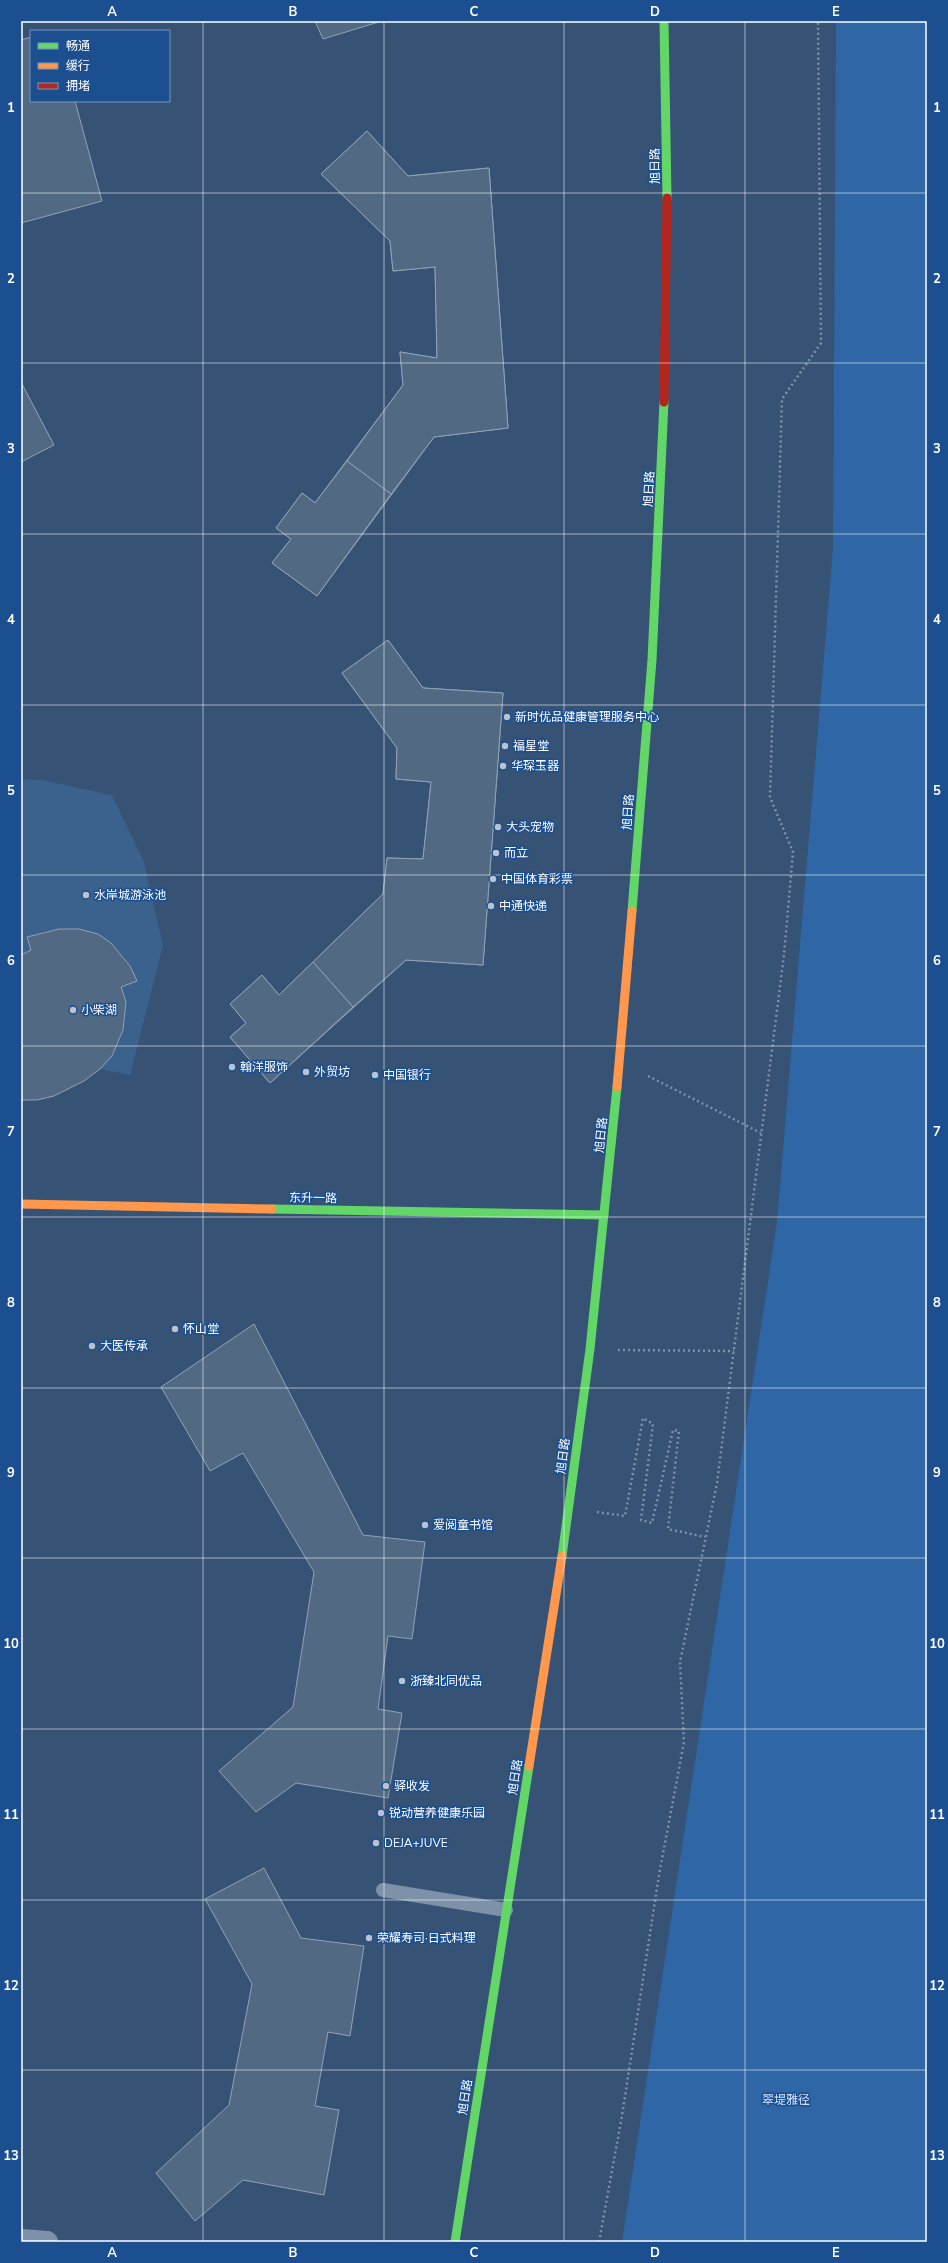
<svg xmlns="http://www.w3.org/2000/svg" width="948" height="2263" font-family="'Nunito Sans','Noto Sans SC',sans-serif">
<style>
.green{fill:#2f66a5}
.water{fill:#3b618d}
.building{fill:#526984;stroke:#92a2b6}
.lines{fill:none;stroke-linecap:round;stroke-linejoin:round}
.path{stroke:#7d92a8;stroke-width:2.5;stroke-dasharray:2 3;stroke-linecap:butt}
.lane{stroke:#7d92a8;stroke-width:14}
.street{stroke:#7d92a8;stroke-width:22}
.fast{stroke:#63d668;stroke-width:9}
.slow{stroke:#ff974d;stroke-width:9}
.jam{stroke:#b3261e;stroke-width:9}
.grid{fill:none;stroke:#fff;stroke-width:1;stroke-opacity:0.55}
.poi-dot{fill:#b9c2ce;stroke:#1b4f8f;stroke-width:1.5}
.labels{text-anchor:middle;stroke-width:3;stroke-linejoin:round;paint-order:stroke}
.street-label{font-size:12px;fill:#fff;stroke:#1b4f8f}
.poi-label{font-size:12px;fill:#fff;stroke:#1b4f8f;text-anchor:start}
.park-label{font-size:12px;fill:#cfe3fa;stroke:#1b4f8f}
.neatline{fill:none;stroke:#fff;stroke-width:1.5}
.grid-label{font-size:13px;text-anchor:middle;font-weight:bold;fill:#fff}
</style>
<rect width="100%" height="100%" fill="#365274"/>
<polygon class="green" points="836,21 927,21 927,2242 622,2242 777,1222 833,548"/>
<path class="water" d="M21 779 42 780 112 795 144 862 163 946 130 1075 100 1069C123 1044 131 1019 121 987L137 980C122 948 98 927 60 929 49 930 37 934 27 937L31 950 21 955Z"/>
<g class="building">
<polygon points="315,21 382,21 323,39"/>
<polygon points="31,37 31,101 75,101 102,201 21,223 21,40"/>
<polygon points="367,131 408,176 489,168 508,428 434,437 317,596 272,563 291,539 276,528 302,493 315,503 403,385 400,352 437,358 435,267 393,271 390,241 321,174"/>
<polygon points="367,131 408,176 489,168 508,428 434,437 391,494 347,461 403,385 400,352 437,358 435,267 393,271 390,241 321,174"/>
<polygon points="21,382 54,445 21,462"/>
<polygon points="347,461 391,494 317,596 272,563 291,539 276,528 302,493 315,503"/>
<polygon points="388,640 423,688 503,693 483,965 406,960 270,1083 230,1037 246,1023 230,1004 262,975 279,995 383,894 387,858 423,859 431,782 396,779 397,748 342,673"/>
<polygon points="388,640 423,688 503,693 483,965 406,960 353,1007 313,962 383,894 387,858 423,859 431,782 396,779 397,748 342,673"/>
<polygon points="59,929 79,929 98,934 111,943 130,966 137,981 121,987 126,1002 123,1030 112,1056 100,1069 84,1081 54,1096 37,1100 21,1100 21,955 31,950 27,937"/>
<polygon points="313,962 353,1007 270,1083 230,1037 246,1023 230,1004 262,975 279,995"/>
<polygon points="254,1324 363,1535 425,1542 412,1639 388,1636 378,1709 402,1713 388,1798 296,1783 256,1812 219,1771 293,1707 314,1572 243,1453 210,1471 161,1387"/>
<polygon points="264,1868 301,1938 364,1946 350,2036 328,2032 315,2106 339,2110 324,2195 243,2180 195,2221 156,2173 229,2105 252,1984 205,1899"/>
</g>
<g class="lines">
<g class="path">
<polyline points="648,1076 761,1133"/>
<polyline points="618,1350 734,1351"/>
<polyline points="597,1512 625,1516 643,1418 653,1424 641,1520 652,1523 673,1430 679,1431 668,1529 705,1537"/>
<polyline points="599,2242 622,2116 659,1875 684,1742 680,1662 717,1483 784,955 793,852 770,797 782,399 821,343 818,21"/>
</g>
<polyline class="lane" points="383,1890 506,1910"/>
<polyline class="street" points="21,2240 47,2242"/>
<g class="fast">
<polyline points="664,21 667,198"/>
<polyline points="632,911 652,660 664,402"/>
<polyline points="272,1209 604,1215"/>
<polyline points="562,1556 590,1349 617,1087"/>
<polyline points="455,2242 529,1766"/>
</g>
<g class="slow">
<polyline points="617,1087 632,911"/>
<polyline points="21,1204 272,1209"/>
<polyline points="529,1766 562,1556"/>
</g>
<polyline class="jam" points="664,402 667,198"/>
</g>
<path class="grid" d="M203 21V2242M384 21V2242M564 21V2242M745 21V2242M21 193H927M21 363H927M21 534H927M21 705H927M21 875H927M21 1046H927M21 1217H927M21 1388H927M21 1558H927M21 1729H927M21 1900H927M21 2070H927"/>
<g class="poi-dot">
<circle cx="507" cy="717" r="4"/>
<circle cx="505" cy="746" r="4"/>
<circle cx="503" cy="766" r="4"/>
<circle cx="498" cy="827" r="4"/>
<circle cx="496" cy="853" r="4"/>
<circle cx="493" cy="879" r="4"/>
<circle cx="86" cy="895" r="4"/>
<circle cx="491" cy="906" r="4"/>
<circle cx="73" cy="1010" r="4"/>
<circle cx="232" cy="1067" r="4"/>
<circle cx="306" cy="1072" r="4"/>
<circle cx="375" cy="1075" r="4"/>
<circle cx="175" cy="1329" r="4"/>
<circle cx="92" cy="1346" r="4"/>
<circle cx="425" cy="1525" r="4"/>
<circle cx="402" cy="1681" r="4"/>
<circle cx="386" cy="1786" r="4"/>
<circle cx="381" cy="1813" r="4"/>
<circle cx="376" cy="1843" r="4"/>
<circle cx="369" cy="1938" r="4"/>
</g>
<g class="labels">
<g class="street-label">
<text transform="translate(655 166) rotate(-91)" y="4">旭日路</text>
<text transform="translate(649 489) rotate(-87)" y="4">旭日路</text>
<text transform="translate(628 812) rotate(-86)" y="4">旭日路</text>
<text transform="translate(601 1135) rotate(-84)" y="4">旭日路</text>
<text transform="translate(313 1198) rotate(1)" y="4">东升一路</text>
<text transform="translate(563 1456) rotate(-82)" y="4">旭日路</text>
<text transform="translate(515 1777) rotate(-81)" y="4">旭日路</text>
<text transform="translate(465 2097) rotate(-81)" y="4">旭日路</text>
</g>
<g class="poi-label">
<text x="515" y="721">新时优品健康管理服务中心</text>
<text x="513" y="750">福星堂</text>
<text x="511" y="770">华琛玉器</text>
<text x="506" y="831">大头宠物</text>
<text x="504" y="857">而立</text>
<text x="501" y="883">中国体育彩票</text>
<text x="94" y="899">水岸城游泳池</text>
<text x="499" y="910">中通快递</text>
<text x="81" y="1014">小柴湖</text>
<text x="240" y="1071">翰洋服饰</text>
<text x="314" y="1076">外贸坊</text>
<text x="383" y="1079">中国银行</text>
<text x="183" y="1333">怀山堂</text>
<text x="100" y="1350">大医传承</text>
<text x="433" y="1529">爱阅童书馆</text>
<text x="410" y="1685">浙臻北同优品</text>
<text x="394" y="1790">驿收发</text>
<text x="389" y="1817">锐动营养健康乐园</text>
<text x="384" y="1847">DEJA+JUVE</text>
<text x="377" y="1942">荣耀寿司·日式料理</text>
</g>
<g class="park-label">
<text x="786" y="2104">翠堤雅径</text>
</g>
</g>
<rect width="948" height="2263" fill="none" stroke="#1b4f8f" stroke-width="44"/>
<rect x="30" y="30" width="140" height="72" fill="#1b4f8f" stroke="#7695bc"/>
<rect x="38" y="43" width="20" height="6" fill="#63d668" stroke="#7695bc"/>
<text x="66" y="50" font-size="12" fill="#ffffff">畅通</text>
<rect x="38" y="63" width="20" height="6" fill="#ff974d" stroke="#7695bc"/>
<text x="66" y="70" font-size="12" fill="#ffffff">缓行</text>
<rect x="38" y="83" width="20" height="6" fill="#b3261e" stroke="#7695bc"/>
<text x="66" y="90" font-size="12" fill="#ffffff">拥堵</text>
<rect x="22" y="22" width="904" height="2219" class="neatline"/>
<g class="grid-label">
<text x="112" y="16">A</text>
<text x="293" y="16">B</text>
<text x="474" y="16">C</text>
<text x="655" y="16">D</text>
<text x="836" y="16">E</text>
<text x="11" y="112">1</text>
<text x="937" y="112">1</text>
<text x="11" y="283">2</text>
<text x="937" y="283">2</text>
<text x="11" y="453">3</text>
<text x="937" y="453">3</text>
<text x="11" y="624">4</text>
<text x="937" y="624">4</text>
<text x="11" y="795">5</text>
<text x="937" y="795">5</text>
<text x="11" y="965">6</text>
<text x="937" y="965">6</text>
<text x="11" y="1136">7</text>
<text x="937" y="1136">7</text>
<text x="11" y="1307">8</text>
<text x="937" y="1307">8</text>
<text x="11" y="1477">9</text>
<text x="937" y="1477">9</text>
<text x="11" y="1648">10</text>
<text x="937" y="1648">10</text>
<text x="11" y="1819">11</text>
<text x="937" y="1819">11</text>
<text x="11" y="1990">12</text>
<text x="937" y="1990">12</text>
<text x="11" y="2160">13</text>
<text x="937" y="2160">13</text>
<text x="112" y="2257">A</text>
<text x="293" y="2257">B</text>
<text x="474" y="2257">C</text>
<text x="655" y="2257">D</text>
<text x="836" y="2257">E</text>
</g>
</svg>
